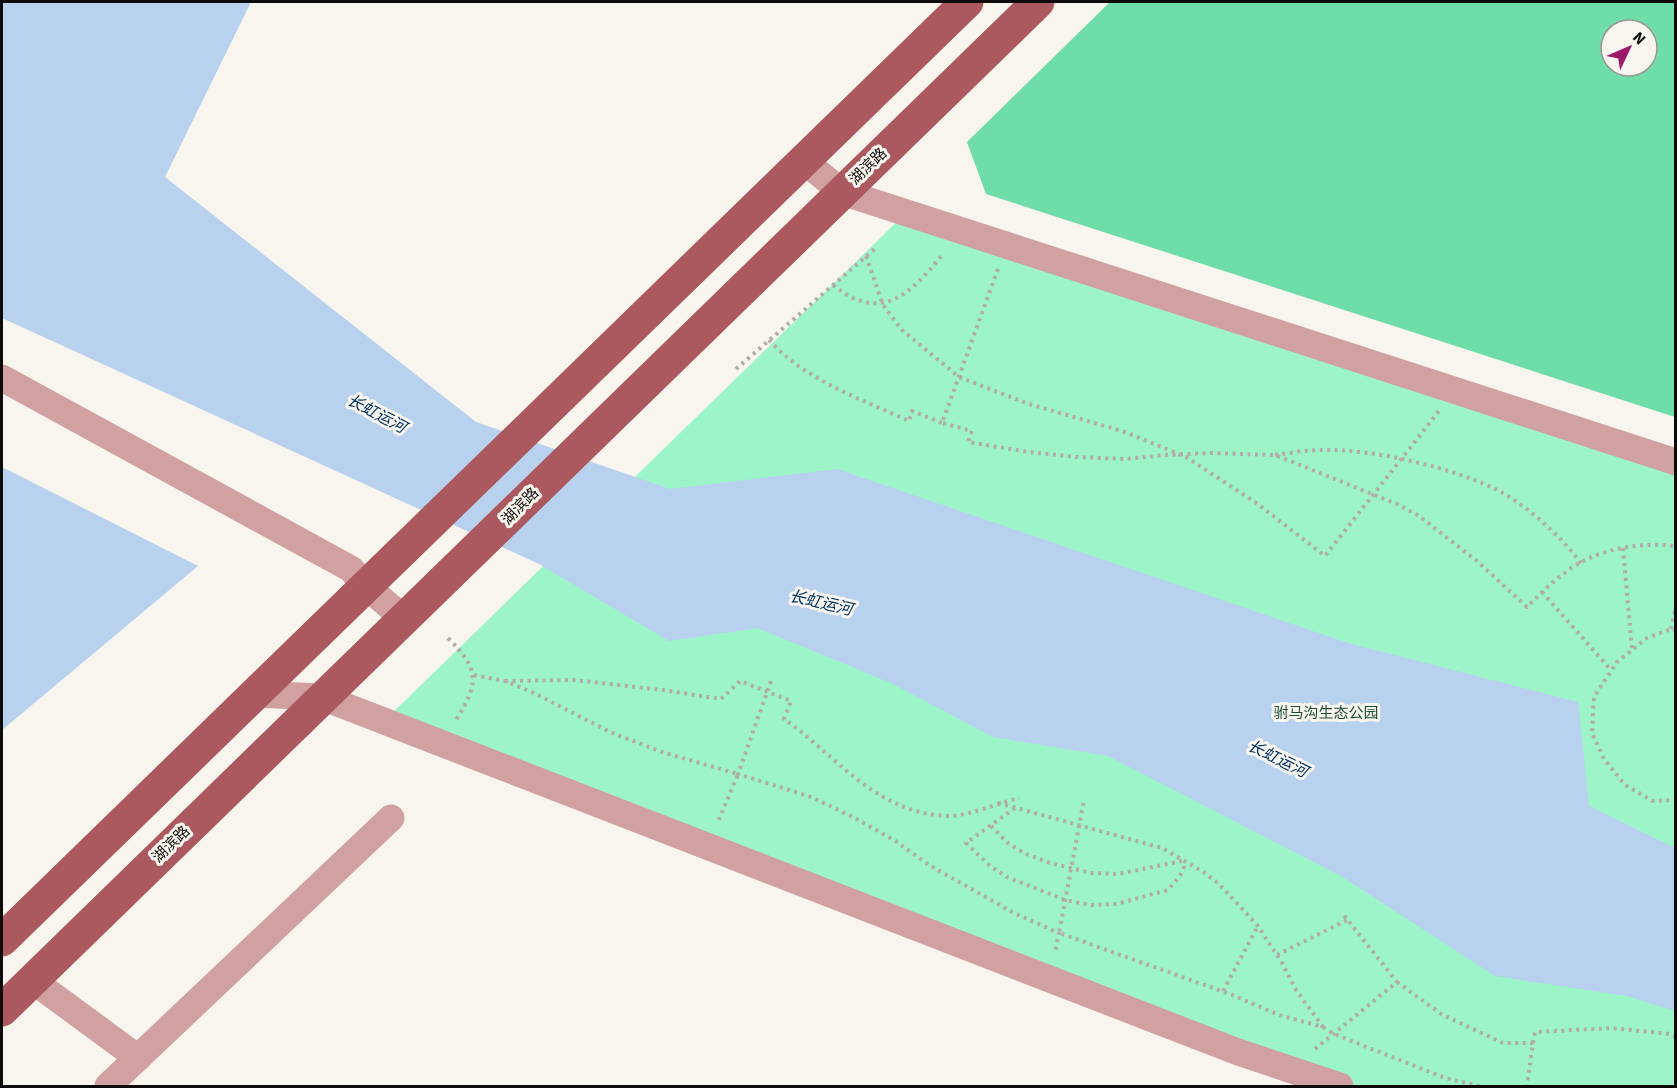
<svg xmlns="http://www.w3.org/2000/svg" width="1677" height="1088" font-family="'Source Sans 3','Noto Sans SC',sans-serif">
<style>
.green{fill:#9df4c8}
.forest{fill:#6fdda9;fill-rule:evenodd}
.water{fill:#b7d1ef}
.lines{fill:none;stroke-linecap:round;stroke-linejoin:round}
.path{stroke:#b1ada9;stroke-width:4;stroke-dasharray:3 4.5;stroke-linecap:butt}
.street{stroke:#d1a1a2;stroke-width:27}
.primary{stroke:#ab595e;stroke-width:33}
.labels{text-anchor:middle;stroke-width:6;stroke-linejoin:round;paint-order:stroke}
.street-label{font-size:15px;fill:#0d0b09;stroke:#f8f4ee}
.park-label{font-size:15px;fill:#1d4b36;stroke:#f8f4ee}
.water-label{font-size:16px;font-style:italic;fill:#043361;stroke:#f8f4ee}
</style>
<rect width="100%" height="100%" fill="#f8f4ee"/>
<polygon class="green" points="906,213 1675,462 1675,1086 1339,1086 384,721"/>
<path class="forest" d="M1110 2H1675V417L986 194 967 142ZM1611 30H1647V66H1611Z"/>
<g class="water">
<polygon points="2,2 251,2 165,177 476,422 670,489 837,469 1348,643 1578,702 1589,806 1673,847 1675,846 1675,1011 1627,996 1495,976 1341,876 1108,756 993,737 891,683 758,628 669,641 539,564 2,318"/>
<polygon points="2,467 198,566 2,730"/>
</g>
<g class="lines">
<g class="path">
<polyline points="866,256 883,305 902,330 959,377 1026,403 1125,432 1186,457 1255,502 1325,556 1439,411"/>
<path d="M998 269 942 423 972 431 968 442 1029 452 1076 457 1126 459 1164 455 1212 453 1275 455 1397 504 1419 516 1477 561 1527 607C1541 593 1556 578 1573 567 1602 548 1642 542 1676 546"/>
<path d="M833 285C881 324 911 294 942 255"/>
<path d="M769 340C805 380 861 399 909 421L912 411 942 423"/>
<polyline points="736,369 877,247"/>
<path d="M1275 455C1290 453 1306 450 1321 450 1370 448 1460 469 1503 493 1533 511 1559 535 1581 563"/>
<polyline points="1623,548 1632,650"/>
<polyline points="1542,592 1611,670"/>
<polyline points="1671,629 1676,606"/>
<polyline points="1676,631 1671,629 1647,638 1617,662 1594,697 1592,733 1604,759 1625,785 1653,801 1676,800"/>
<path d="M448 638C479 669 480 682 456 720"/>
<polyline points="474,675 505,681 534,693 610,732 662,752 738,774 718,822"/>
<path d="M505 681 574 680 663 690 721 699 740 681 791 701 784 719C838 757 875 813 948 816 969 816 998 803 1019 798"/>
<polyline points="771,681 738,774 811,797 853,817 894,840 929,865 1014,913 1059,933 1055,953"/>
<polyline points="998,803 1162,848 1202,871 1219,884 1258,926 1282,963 1296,990 1323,1027 1279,1015 1230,994 1059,933 1084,800"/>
<polyline points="1015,808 966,843 990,866 1007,877 1065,900 1091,905 1116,904 1168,890 1180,876 1184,867 1182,862"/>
<polyline points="991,826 1008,843 1024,853 1047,862 1091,873 1118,874 1182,861"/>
<polyline points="1277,955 1347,920"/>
<polyline points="1397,982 1441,1014 1503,1043 1533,1043 1527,1086"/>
<polyline points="1223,991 1258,926"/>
<polyline points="1323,1027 1334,1034 1445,1078 1479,1086"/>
<polyline points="1533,1043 1535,1032 1612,1028 1670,1034 1676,1037"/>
<polyline points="1315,1049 1397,982 1342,913"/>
</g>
<g class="street">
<polyline points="803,160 842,192 1676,462"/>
<polyline points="2,378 351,569 365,585 403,618"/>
<polyline points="254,694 322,697 1238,1052 1340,1086"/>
<polyline points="32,980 138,1058"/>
<polyline points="108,1086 391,818"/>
</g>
<g class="primary">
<polyline points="2,940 967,2"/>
<polyline points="2,1010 1038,2"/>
</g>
</g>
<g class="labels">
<g class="street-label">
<text transform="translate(868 166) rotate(-44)" y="5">湖滨路</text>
<text transform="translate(520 506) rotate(-45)" y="5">湖滨路</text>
<text transform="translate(171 844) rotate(-44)" y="5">湖滨路</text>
</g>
<g class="park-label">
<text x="1326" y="718">驸马沟生态公园</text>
</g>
<g class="water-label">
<text transform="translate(377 413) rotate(28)" y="6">长虹运河</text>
<text transform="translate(821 602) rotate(13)" y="6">长虹运河</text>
<text transform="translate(1278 758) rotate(26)" y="6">长虹运河</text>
</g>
</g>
<rect width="1677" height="1088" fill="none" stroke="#0d0b09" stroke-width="6"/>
<g transform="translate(1629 48) rotate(46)"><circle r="28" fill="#f8f4ee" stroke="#9a9792" stroke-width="1.5"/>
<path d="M0-4.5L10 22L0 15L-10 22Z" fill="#9d1869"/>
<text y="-9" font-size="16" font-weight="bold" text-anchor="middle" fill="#0d0b09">N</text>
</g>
</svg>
